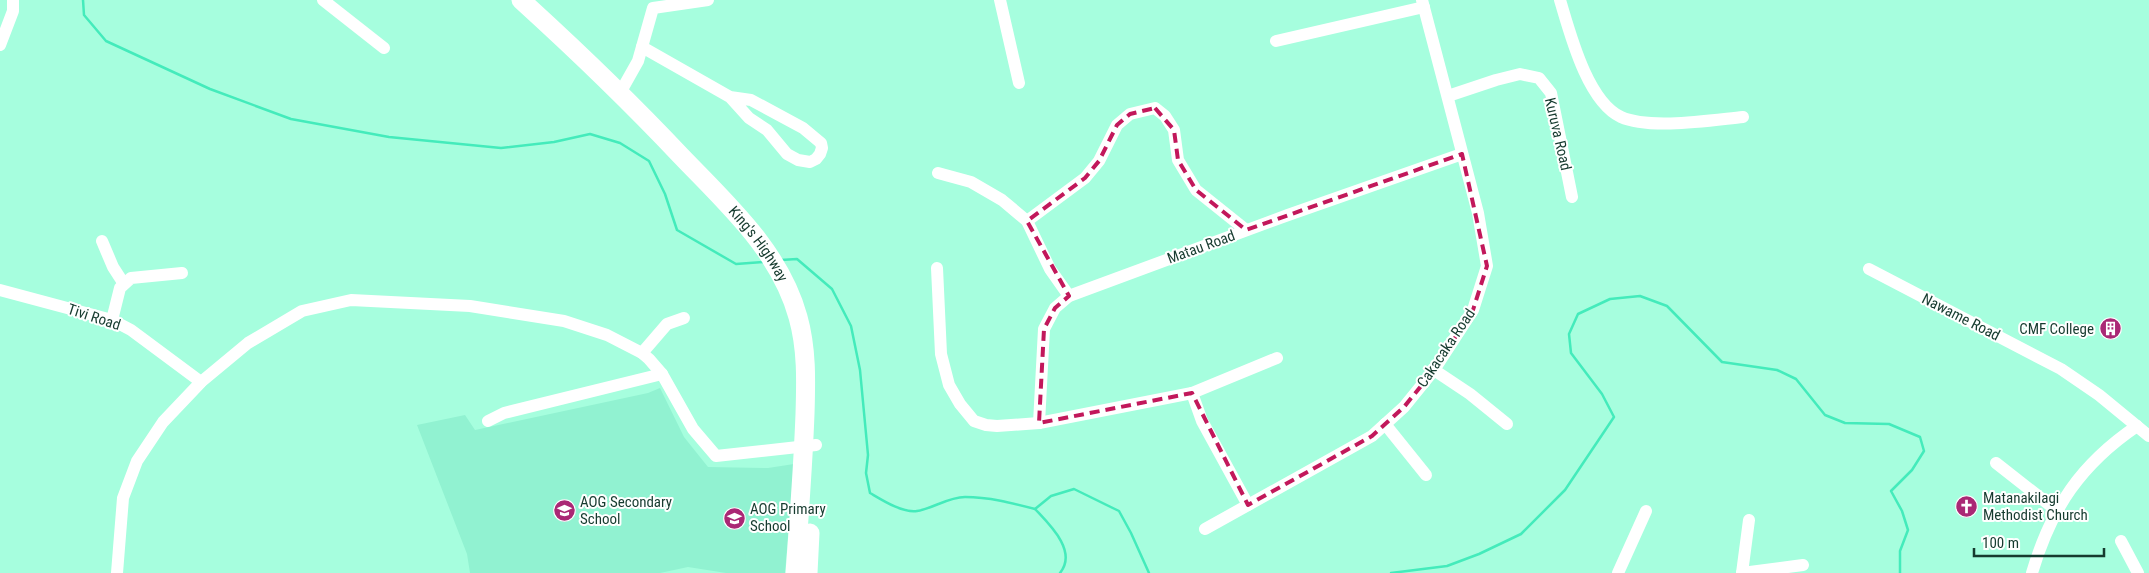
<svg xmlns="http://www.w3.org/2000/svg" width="2149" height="573" font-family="'Roboto Condensed',sans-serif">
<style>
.built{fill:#91f2d1}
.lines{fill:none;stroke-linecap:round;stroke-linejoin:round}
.stream{stroke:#44ebbb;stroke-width:2.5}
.minor{stroke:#fff;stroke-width:12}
.highway{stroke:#fff;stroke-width:19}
.marked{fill:none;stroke:#c2185b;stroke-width:4;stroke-dasharray:10 6;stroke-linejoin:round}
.labels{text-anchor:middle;stroke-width:4;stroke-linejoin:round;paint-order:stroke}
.street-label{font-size:15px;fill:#163b2f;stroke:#fff}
.poi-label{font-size:15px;fill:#163b2f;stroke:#fff;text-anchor:start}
</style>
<rect width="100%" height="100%" fill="#a6fede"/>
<polygon class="built" points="660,388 684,437 708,467 768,468 794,464 785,573 726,573 688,567 660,573 470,573 467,554 417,425 465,415 475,430 648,393"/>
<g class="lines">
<g class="stream">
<polyline points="83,0 84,15 106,41 210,89 291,119 389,137 501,148 554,142 590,134 620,143 649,161 665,194 677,230 736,264 763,262"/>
<path d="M781 260 797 259 832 289 851 326 860 370 868 455 866 473 870 493C882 500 902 513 917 511 932 509 948 497 965 497 989 497 1012 503 1035 509L1051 496 1074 489 1119 511 1131 533 1149 573"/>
<path d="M1035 509C1049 524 1078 551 1060 573"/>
<polyline points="1391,573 1447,566 1479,554 1521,534 1565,490 1614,417 1602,394 1571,353 1569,334 1578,314 1610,299 1640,296 1667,306 1722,362 1777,370 1796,379 1825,415 1845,423 1889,424 1920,437 1924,451 1912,470 1891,491 1902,511 1908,530 1900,551 1900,573"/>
</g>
<g class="minor">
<polyline points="323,0 384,48"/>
<polyline points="1000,0 1019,83"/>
<path d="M1560 0C1570 33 1587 101 1621 117 1650 130 1712 120 1743 117"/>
<polyline points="1276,41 1424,7"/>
<polyline points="0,45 13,11 13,0"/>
<polyline points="642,47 730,97 751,100 803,128 821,143 822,148 820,154 816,159 810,162 798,160 787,154 767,130 749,118 730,97"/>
<polyline points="620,93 638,61 653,8 708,0"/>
<polyline points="1448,96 1496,80 1520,74 1539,78 1551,93 1572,197"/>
<polyline points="938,173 971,182 1002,200 1027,221 1050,269 1069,296"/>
<polyline points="1027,221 1085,178 1099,161 1117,125 1130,114 1155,108 1165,116 1174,130 1178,160 1196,190 1246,230"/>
<polyline points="102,241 113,267 124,284"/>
<polyline points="937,268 941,354 949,385 960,404 974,421 986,425 997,426 1039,423 1192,393 1277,358"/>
<polyline points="1869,269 2061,369 2099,395 2149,436"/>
<polyline points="0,290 112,320 131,330 201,382"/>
<polyline points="112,320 120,288 131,278 182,273"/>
<polyline points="642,353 667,324 684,318"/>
<polyline points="1434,370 1470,394 1507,424"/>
<polyline points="1192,393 1202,421 1248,505"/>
<polyline points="488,421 504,413 662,374"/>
<polyline points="1039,423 1044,329 1055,308 1069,296 1288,215 1462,154"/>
<polyline points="1385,424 1426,475"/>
<polyline points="1996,463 2056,510"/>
<polyline points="1205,529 1372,436 1404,407 1434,370 1473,310 1487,266 1478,213 1422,0"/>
<polyline points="2121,541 2138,573"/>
<polyline points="117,573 123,498 137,461 163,422 201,382 248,343 302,311 351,300 470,306 564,321 607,335 642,353 649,359 662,374 693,429 716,456 816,445"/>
<polyline points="1618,573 1646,511"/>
<polyline points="1742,573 1803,565"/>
<polyline points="1742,573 1749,520"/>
<path d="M2032 573C2051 508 2081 464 2137 426"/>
</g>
<g class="highway">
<path id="s1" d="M521 0C576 50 630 102 681 156 727 204 780 251 798 317 807 349 806 381 805 414 803 467 799 520 795 573"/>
<polyline points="808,573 810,533"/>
</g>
</g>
<path class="marked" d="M1155 108 1174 130 1178 160 1196 190 1246 230 1462 154 1487 266 1473 310 1434 370 1404 407 1372 436 1248 505 1192 393 1039 423 1044 329 1055 308 1069 296 1027 221 1085 178 1099 161 1117 125 1130 114Z"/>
<defs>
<symbol id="building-disc" viewBox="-11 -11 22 22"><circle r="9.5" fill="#aa2875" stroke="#fff"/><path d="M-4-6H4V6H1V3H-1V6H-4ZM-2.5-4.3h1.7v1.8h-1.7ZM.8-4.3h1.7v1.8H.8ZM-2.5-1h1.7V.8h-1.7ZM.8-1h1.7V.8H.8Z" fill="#fff"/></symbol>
<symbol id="church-disc" viewBox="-11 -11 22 22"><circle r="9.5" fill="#aa2875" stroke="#fff"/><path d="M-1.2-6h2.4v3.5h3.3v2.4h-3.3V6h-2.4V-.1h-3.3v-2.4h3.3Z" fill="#fff"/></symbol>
<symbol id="university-disc" viewBox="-11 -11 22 22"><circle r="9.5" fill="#aa2875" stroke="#fff"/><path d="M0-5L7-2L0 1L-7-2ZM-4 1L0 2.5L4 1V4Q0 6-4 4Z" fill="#fff"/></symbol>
<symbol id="school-disc" viewBox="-11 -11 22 22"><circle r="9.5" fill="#aa2875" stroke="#fff"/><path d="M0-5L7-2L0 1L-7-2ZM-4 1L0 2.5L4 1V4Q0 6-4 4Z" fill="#fff"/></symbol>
</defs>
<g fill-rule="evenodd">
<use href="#building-disc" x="2098" y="316" width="25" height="25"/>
<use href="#church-disc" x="1954" y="494" width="25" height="25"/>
<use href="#university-disc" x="552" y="498" width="25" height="25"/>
<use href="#school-disc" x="722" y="506" width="25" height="25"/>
</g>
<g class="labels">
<g class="street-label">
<text transform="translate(1558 134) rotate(77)" y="5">Kuruva Road</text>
<text dy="5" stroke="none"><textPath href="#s1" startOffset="341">King's Highway</textPath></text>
<text transform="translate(1201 247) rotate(-20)" y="5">Matau Road</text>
<text transform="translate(94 317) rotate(18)" y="5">Tivi Road</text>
<text transform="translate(1961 317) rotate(27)" y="5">Nawame Road</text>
<text transform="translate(1446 348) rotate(-56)" y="5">Cakacaka Road</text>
</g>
<g class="poi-label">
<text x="2094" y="334" text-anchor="end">CMF College</text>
<text x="1983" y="503">Matanakilagi<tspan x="1983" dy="17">Methodist Church</tspan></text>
<text x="580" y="507">AOG Secondary<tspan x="580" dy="17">School</tspan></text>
<text x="750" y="514">AOG Primary<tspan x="750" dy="17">School</tspan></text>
</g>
</g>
<path d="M1974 548v8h130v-8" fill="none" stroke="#163b2f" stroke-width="2.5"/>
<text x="1982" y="548" font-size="15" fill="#163b2f" stroke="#ffffff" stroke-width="4" paint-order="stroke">100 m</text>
</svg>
